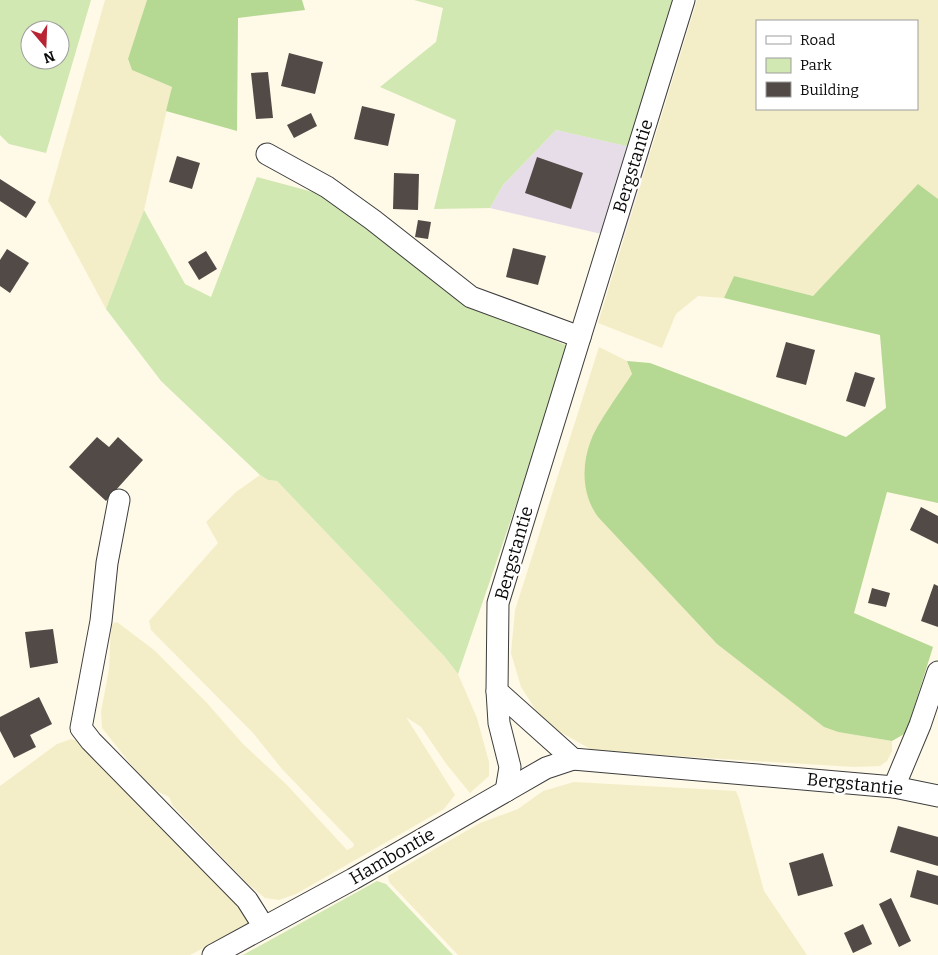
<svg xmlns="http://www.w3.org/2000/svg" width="938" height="955" font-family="Bitter,serif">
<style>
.industrial{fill:#e7dde9}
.farmland{fill:#f4eec8;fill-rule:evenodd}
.green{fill:#d1e8b2;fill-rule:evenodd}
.forest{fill:#b5d892}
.building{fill:#524a46}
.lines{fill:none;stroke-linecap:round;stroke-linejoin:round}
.minor-casing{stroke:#3d3d3d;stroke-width:23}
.minor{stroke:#fff;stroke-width:21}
.labels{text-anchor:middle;stroke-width:5;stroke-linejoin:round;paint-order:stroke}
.street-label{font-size:18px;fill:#0a0a0a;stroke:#fff}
</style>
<rect width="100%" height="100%" fill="#fff9e7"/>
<polygon class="industrial" points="556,130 650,151 623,239 490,208 503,185"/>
<g class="farmland">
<polygon points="105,0 147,0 128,60 132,70 172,87 144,210 106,309 48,201"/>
<path d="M697 0H938V199L918 185 813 296 734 276 724 298 698 296 676 314 662 348 598 323ZM757 21H917V109H757Z"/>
<polygon points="599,347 627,361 632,374 591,439 598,517 717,644 824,727 838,732 892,741 892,751 887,761 880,766 854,767 594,751 544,723 521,687 511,653 515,610"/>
<polygon points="260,475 268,480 277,481 444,656 458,674 477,718 489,762 489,776 470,793 447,765 421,727 406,717 455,795 444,809 296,894 279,900 265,898 248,884 173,806 169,797 157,791 137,772 102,728 101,712 109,669 111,624 117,622 154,650 207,703 243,744 286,784 347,850 353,847 354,844 282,769 253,733 151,630 149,621 218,543 206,522 236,492"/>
<polygon points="71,739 82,742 250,919 246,926 190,955 0,955 0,786 57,744"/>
<polygon points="574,782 736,791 739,798 764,891 807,955 458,955 389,882 388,876 480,823 518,809 543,791"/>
</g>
<g class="green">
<path d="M0 0H91L46 153 9 144 0 135ZM30 30H60V60H30Z"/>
<polygon points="414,0 677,0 631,147 556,130 503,185 490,208 434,209 456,120 380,87 436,42 443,8"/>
<polygon points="257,177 328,196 473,305 570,347 458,674 444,656 277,481 268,480 260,475 161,381 106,309 144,210 185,284 211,297"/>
<polygon points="377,881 386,884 453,955 243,955"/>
</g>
<g class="forest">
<polygon points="147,0 302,0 305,10 238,18 237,131 166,111 172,87 132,70 128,59"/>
<path d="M918 184 938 199V503L887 492 854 613 933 647 906 733 892 741 838 732 824 727 717 644 598 517C582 495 581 466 591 440 598 422 621 391 632 374L627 361 650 363 846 437 886 408 880 335 724 298 734 276 813 296Z"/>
</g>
<g class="building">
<polygon points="289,53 323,62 315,94 281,86"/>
<polygon points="268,72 273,118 256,119 251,73"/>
<polygon points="362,106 395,114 388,146 354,139"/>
<polygon points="311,113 317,126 294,138 287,125"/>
<polygon points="177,156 200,163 192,189 169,182"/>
<polygon points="537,157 583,173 571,209 525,193"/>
<polygon points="394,173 419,174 418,210 393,209"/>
<polygon points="0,179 36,202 26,218 0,201"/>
<polygon points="418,220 431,222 428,239 415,237"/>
<polygon points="513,248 546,256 538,285 506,277"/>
<polygon points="7,249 29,263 10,293 0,286 0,260"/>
<polygon points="206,251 217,269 199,280 188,262"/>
<polygon points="786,342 815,350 806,385 776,377"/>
<polygon points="855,372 875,378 865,407 846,401"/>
<polygon points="97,437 109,447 118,437 143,460 106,501 69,467"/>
<polygon points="921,507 938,516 938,544 910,530"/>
<polygon points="934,584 938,586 938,627 921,621"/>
<polygon points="872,588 890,593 886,607 868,603"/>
<polygon points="53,629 58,663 30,668 25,632"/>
<polygon points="39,697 52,724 30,735 36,747 14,758 0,731 0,717"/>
<polygon points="898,826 938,837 938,866 890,852"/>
<polygon points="823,853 833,886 798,896 789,863"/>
<polygon points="917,870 938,876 938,905 910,897"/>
<polygon points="891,898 911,941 899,947 879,904"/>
<polygon points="863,924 872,944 853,953 844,933"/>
</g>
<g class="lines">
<defs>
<g id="minor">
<polyline points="684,0 498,603 497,691 573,759 894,787 938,796"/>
<polyline points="267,154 327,187 373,220 471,297 580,337"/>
<polyline points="119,500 107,563 101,621 81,728 91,741 247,900 264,927"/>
<polyline points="497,691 499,723 510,767 506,791"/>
<polyline points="894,787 920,725 938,672"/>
<polyline points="213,955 353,879 546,768 573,759"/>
</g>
</defs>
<use href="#minor" class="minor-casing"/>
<use href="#minor" class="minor"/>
</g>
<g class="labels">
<g class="street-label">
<text transform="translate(633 166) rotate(-73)" y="6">Bergstantie</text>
<text transform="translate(514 553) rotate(-74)" y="6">Bergstantie</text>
<text transform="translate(855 784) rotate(6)" y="6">Bergstantie</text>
<text transform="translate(392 856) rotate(-30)" y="6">Hambontie</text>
</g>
</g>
<rect x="756" y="20" width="162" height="90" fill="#ffffff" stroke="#9d9d9d"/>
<rect x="766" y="36" width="25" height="8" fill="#ffffff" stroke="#9d9d9d"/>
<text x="800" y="45" font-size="15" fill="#0a0a0a">Road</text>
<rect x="766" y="58" width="25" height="15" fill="#d1e8b2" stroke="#9d9d9d"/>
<text x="800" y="70" font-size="15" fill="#0a0a0a">Park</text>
<rect x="766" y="82" width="25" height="15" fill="#524a46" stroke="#9d9d9d"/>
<text x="800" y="95" font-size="15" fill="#0a0a0a">Building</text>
<g transform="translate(45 45) rotate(161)"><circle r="24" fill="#ffffff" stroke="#9d9d9d"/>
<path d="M0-4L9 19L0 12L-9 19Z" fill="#b82433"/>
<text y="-8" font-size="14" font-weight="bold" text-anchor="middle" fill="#0a0a0a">N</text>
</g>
</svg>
